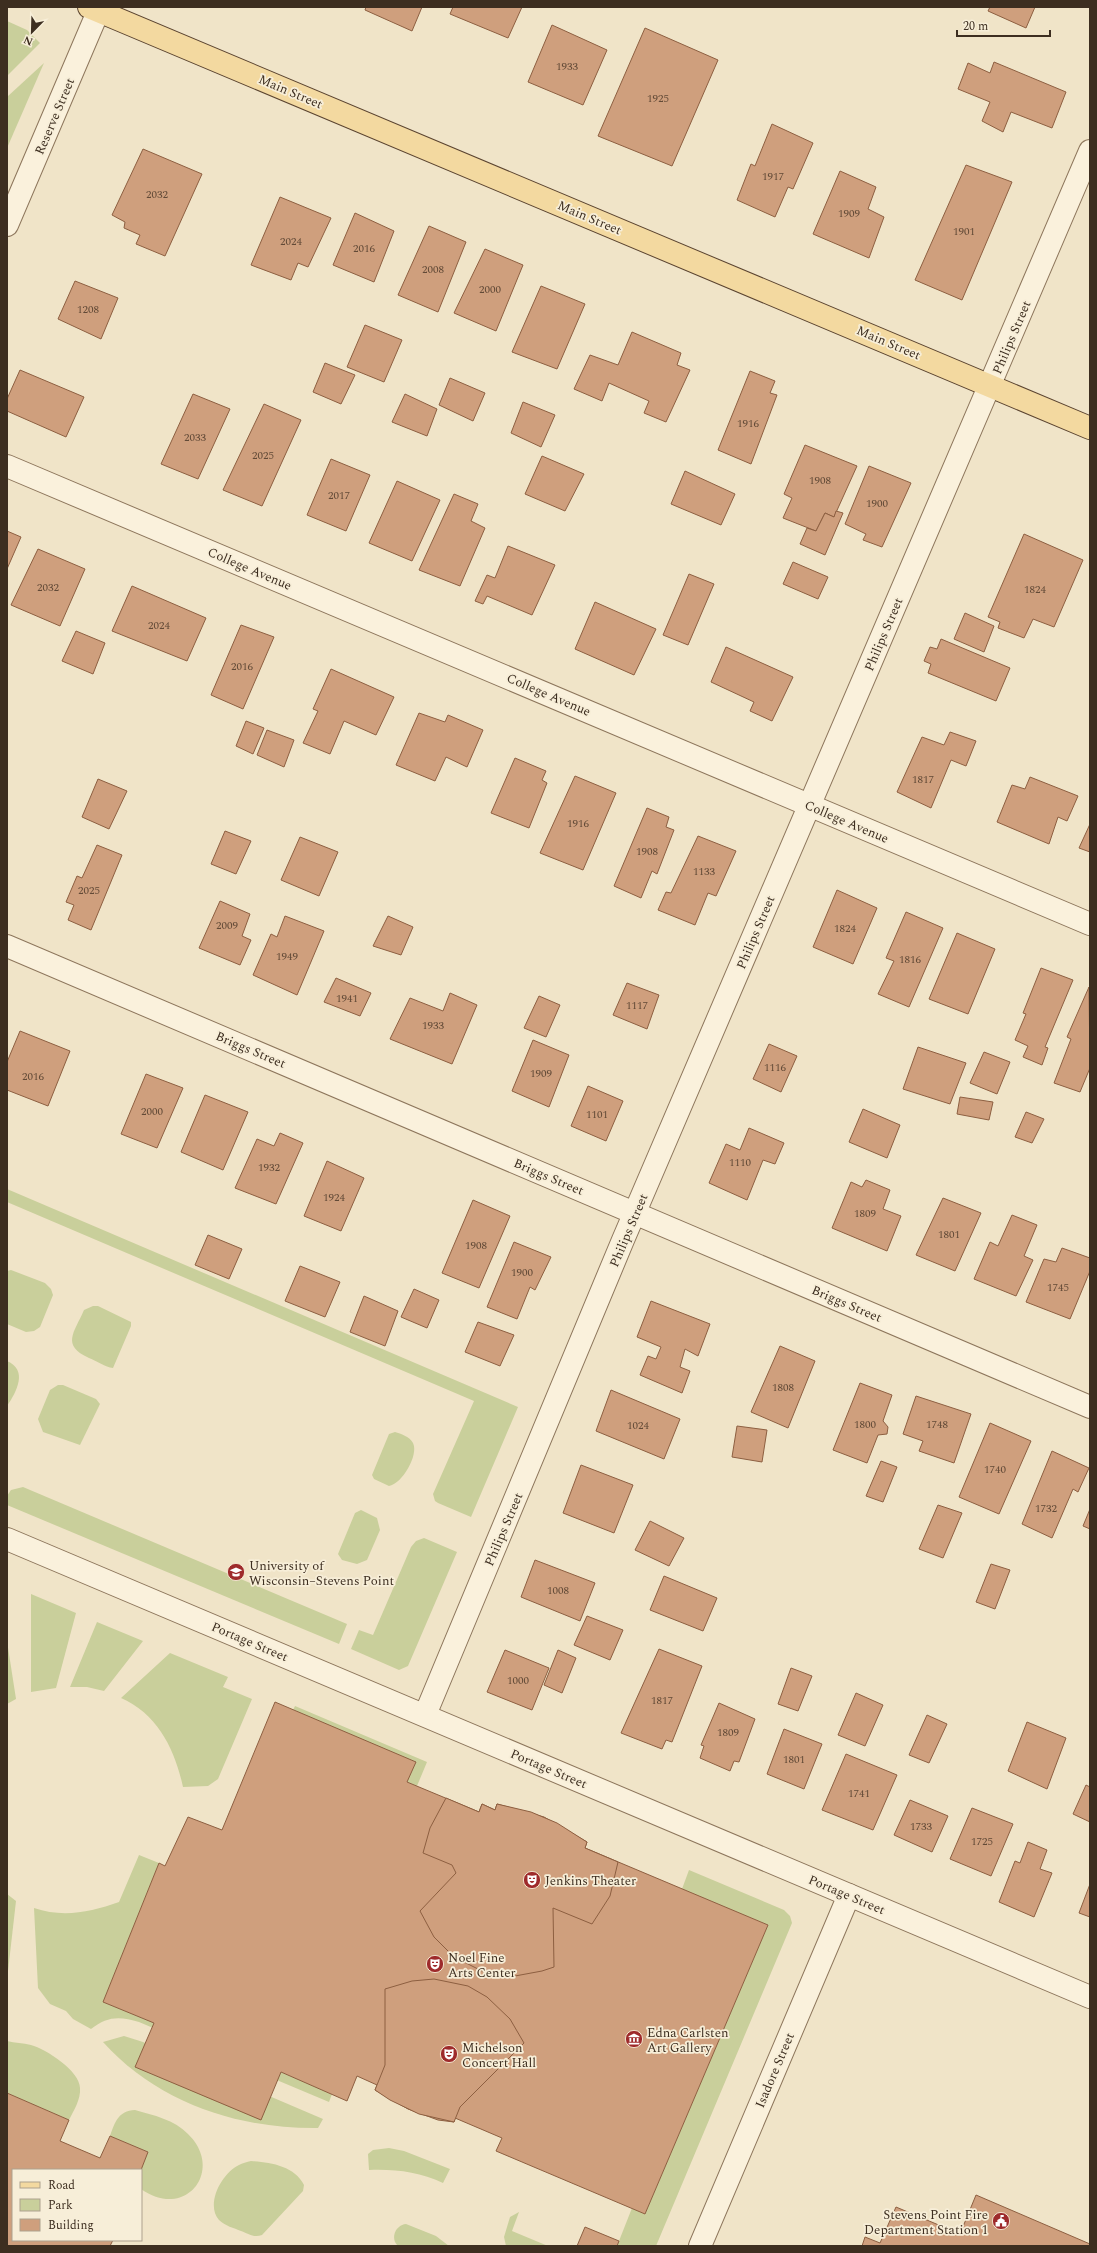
<svg xmlns="http://www.w3.org/2000/svg" width="1097" height="2253" font-family="Spectral,serif">
<style>
.green{fill:#c9cf9b}
.building{fill:#cf9f7d;stroke:#8d5f41}
.lines{fill:none;stroke-linecap:round;stroke-linejoin:round}
.street-casing{stroke:#8d765c;stroke-width:24}
.primary-casing{stroke:#5b4430;stroke-width:24}
.street{stroke:#faf1dc;stroke-width:22}
.primary{stroke:#f3d9a0;stroke-width:22}
.labels{text-anchor:middle;stroke-width:3.5;stroke-linejoin:round;paint-order:stroke}
.number-label{font-size:11px;fill:#624a37}
.street-label{font-size:13px;fill:#3d2e20;stroke:#f7eed8}
.poi-label{font-size:13px;fill:#3d2e20;stroke:#f7eed8;text-anchor:start}
</style>
<rect width="100%" height="100%" fill="#f0e4c8"/>
<g class="green">
<polygon points="7,21 27,30 40,43 7,76"/>
<polygon points="44,63 7,148 7,97"/>
<polygon points="7,1189 518,1407 471,1517 438,1503 435,1501 433,1494 474,1401 7,1202"/>
<polygon points="11,1270 45,1283 51,1289 53,1295 40,1327 34,1331 26,1332 7,1324 7,1271"/>
<path d="M93 1306H98L131 1322V1326L113 1368C105 1367 97 1361 89 1358 61 1345 74 1333 84 1310Z"/>
<path d="M7 1361C28 1370 17 1391 7 1406Z"/>
<polygon points="58,1385 63,1385 96,1399 100,1404 80,1445 43,1432 38,1419 50,1390"/>
<path d="M395 1432C401 1434 409 1436 413 1443 419 1455 402 1484 389 1486L374 1479 372 1475 389 1434Z"/>
<polygon points="23,1487 347,1624 339,1644 7,1505 7,1496 11,1490"/>
<polygon points="361,1510 377,1518 380,1530 367,1560 357,1564 342,1560 338,1554 355,1513"/>
<polygon points="424,1538 457,1552 408,1666 399,1670 351,1649 359,1630 373,1635 411,1547 416,1541"/>
<polygon points="31,1594 76,1613 56,1688 31,1692"/>
<polygon points="97,1622 143,1641 104,1691 87,1687 70,1687"/>
<polygon points="7,1641 16,1699 7,1704"/>
<path d="M170 1653 228 1677 223 1687 252 1699 218 1779 208 1786 183 1787C175 1750 158 1714 121 1698Z"/>
<polygon points="295,1706 427,1762 417,1786 407,1782 415,1762 293,1710"/>
<path d="M139 1855 159 1863 103 2002 154 2023 156 2019 332 2094 329 2102 139 2022C120 2016 107 2016 91 2029L73 2019 66 2011 50 2004 38 1988 34 1908C63 1918 91 1912 119 1902Z"/>
<polygon points="689,1870 784,1910 790,1916 792,1923 656,2246 617,2246 632,2208 645,2214 768,1925 682,1889"/>
<polygon points="7,1894 16,1901 7,1980"/>
<path d="M124 2036 143 2042 323 2119 318 2128C238 2129 158 2103 103 2042Z"/>
<path d="M7 2041C15 2043 23 2043 31 2045 46 2049 80 2071 80 2088 81 2099 74 2110 69 2120L7 2093Z"/>
<path d="M135 2110C153 2115 175 2120 188 2134 225 2170 186 2221 141 2189V2170L148 2152 110 2136C115 2122 118 2111 135 2110Z"/>
<path d="M389 2148 404 2151 450 2169 443 2183C419 2172 396 2169 369 2170L368 2154 373 2150Z"/>
<path d="M251 2161C270 2162 295 2166 304 2185L303 2191 262 2235C254 2238 249 2234 241 2231 234 2228 225 2226 219 2220 205 2204 222 2173 239 2165 242 2163 247 2162 251 2161Z"/>
<polygon points="519,2212 512,2231 548,2246 506,2246 504,2237 510,2217"/>
<path d="M406 2224 436 2236 449 2246H398C390 2239 395 2225 406 2224Z"/>
</g>
<g class="building">
<polygon points="366,7 422,7 412,31 365,10"/>
<polygon points="453,7 522,7 508,38 450,14"/>
<polygon points="990,7 1035,7 1026,28 988,11"/>
<polygon points="552,25 607,50 583,105 528,82"/>
<polygon points="645,28 718,60 672,166 598,136"/>
<polygon points="994,62 1066,92 1052,128 1011,112 1003,132 982,121 990,102 958,89 968,63 990,73"/>
<polygon points="772,124 813,143 793,189 788,187 775,217 737,200 751,164 755,166"/>
<polygon points="143,149 202,174 165,256 136,244 140,235 124,228 125,222 112,215"/>
<polygon points="966,165 1012,182 962,300 915,280"/>
<polygon points="840,171 876,187 868,209 884,217 869,258 813,234"/>
<polygon points="280,197 331,218 308,267 298,263 291,280 251,265"/>
<polygon points="355,213 394,231 374,282 333,265"/>
<polygon points="429,226 466,242 438,312 398,295"/>
<polygon points="485,249 523,265 496,331 454,313"/>
<polygon points="75,281 118,298 101,339 58,319"/>
<polygon points="541,286 585,304 557,369 512,352"/>
<polygon points="365,325 402,340 384,382 347,367"/>
<polygon points="632,332 681,353 677,365 690,370 666,422 644,413 649,401 609,383 602,401 574,389 590,355 618,365"/>
<polygon points="325,363 355,375 341,404 313,392"/>
<polygon points="20,370 84,397 66,437 7,411 7,399"/>
<polygon points="750,371 775,381 770,393 777,395 751,464 718,450"/>
<polygon points="450,378 485,393 473,421 439,405"/>
<polygon points="193,394 230,409 198,479 161,464"/>
<polygon points="405,394 437,409 427,436 392,422"/>
<polygon points="523,402 555,415 541,447 511,433"/>
<polygon points="264,404 301,420 262,506 223,490"/>
<polygon points="805,445 857,466 834,517 825,513 816,531 783,518 792,498 784,494"/>
<polygon points="542,456 584,474 565,511 525,494"/>
<polygon points="331,459 370,475 346,531 307,515"/>
<polygon points="869,466 911,483 882,547 863,540 866,534 845,524"/>
<polygon points="685,471 735,494 721,525 671,504"/>
<polygon points="397,481 440,500 412,561 369,543"/>
<polygon points="454,494 478,504 471,521 485,528 460,586 419,570"/>
<polygon points="836,511 843,513 825,555 800,544 807,528 816,531 825,513 834,517"/>
<polygon points="7,531 21,537 7,569"/>
<polygon points="1024,534 1083,560 1054,627 1033,619 1024,638 998,628 1000,622 988,617"/>
<polygon points="508,546 555,565 532,615 487,596 483,604 475,601 487,575 495,578"/>
<polygon points="38,549 85,569 60,626 11,605"/>
<polygon points="793,562 828,577 818,599 783,584"/>
<polygon points="689,574 714,584 688,645 663,635"/>
<polygon points="132,586 206,618 187,661 112,631"/>
<polygon points="595,602 656,629 634,675 575,649"/>
<polygon points="965,613 994,626 984,652 954,639"/>
<polygon points="241,625 274,637 243,709 211,695"/>
<polygon points="76,631 105,643 93,674 62,661"/>
<polygon points="941,639 1010,668 996,701 928,673 931,664 924,661 930,647 937,649"/>
<polygon points="726,647 793,677 772,721 750,711 754,702 711,682"/>
<polygon points="331,669 394,697 376,735 344,721 330,754 303,743 318,711 313,709"/>
<polygon points="419,713 445,722 448,715 483,730 467,767 446,757 435,781 396,765"/>
<polygon points="246,721 264,728 253,754 236,746"/>
<polygon points="267,730 294,740 284,767 257,755"/>
<polygon points="950,732 976,741 966,766 951,760 931,808 897,792 922,737 944,745"/>
<polygon points="515,758 546,771 542,780 547,783 529,828 491,813"/>
<polygon points="575,776 616,793 583,870 540,853"/>
<polygon points="1030,777 1078,796 1067,821 1058,817 1049,844 997,822 1012,785 1025,789"/>
<polygon points="98,779 127,791 109,829 82,817"/>
<polygon points="647,808 669,817 666,827 674,830 657,874 652,871 641,898 614,886"/>
<polygon points="1090,824 1090,852 1079,848"/>
<polygon points="225,831 251,841 236,874 211,864"/>
<polygon points="698,836 736,851 716,896 708,893 695,925 658,910 666,892 671,893"/>
<polygon points="300,837 338,852 319,896 281,880"/>
<polygon points="97,845 122,855 91,930 68,920 74,905 66,902 77,876 82,878"/>
<polygon points="837,890 877,908 853,964 813,947"/>
<polygon points="220,901 250,914 242,936 251,940 240,965 199,948"/>
<polygon points="906,912 943,928 909,1007 878,994 894,961 886,958"/>
<polygon points="285,916 324,931 297,995 253,975 271,934 277,937"/>
<polygon points="388,916 413,927 401,955 373,946"/>
<polygon points="957,933 995,949 968,1014 929,999"/>
<polygon points="1041,968 1073,980 1045,1047 1048,1048 1042,1065 1023,1057 1028,1046 1015,1040 1026,1014 1023,1013"/>
<polygon points="336,978 371,993 360,1016 324,1002"/>
<polygon points="627,983 659,995 647,1029 613,1015"/>
<polygon points="1089,987 1090,1068 1080,1092 1054,1083 1071,1039 1067,1037"/>
<polygon points="450,993 477,1005 452,1064 390,1039 410,998 443,1011"/>
<polygon points="539,996 560,1005 546,1037 524,1028"/>
<polygon points="20,1031 70,1051 48,1106 7,1090 7,1062"/>
<polygon points="533,1040 569,1055 549,1107 512,1091"/>
<polygon points="769,1044 797,1056 781,1092 753,1079"/>
<polygon points="918,1047 966,1063 950,1104 903,1089"/>
<polygon points="984,1052 1010,1062 997,1094 970,1083"/>
<polygon points="146,1074 183,1088 157,1148 121,1134"/>
<polygon points="588,1086 623,1101 606,1141 571,1126"/>
<polygon points="205,1095 248,1112 223,1170 181,1152"/>
<polygon points="960,1097 993,1102 989,1120 957,1114"/>
<polygon points="863,1109 900,1125 887,1158 849,1142"/>
<polygon points="1026,1112 1044,1119 1032,1143 1015,1137"/>
<polygon points="749,1128 784,1143 775,1164 763,1160 747,1200 709,1183 726,1144 740,1150"/>
<polygon points="280,1133 303,1143 276,1204 235,1188 257,1139 274,1146"/>
<polygon points="327,1161 364,1178 341,1231 304,1216"/>
<polygon points="866,1180 890,1190 883,1209 901,1216 887,1251 832,1228 851,1182 862,1187"/>
<polygon points="943,1198 981,1213 955,1271 916,1255"/>
<polygon points="473,1200 510,1216 479,1288 442,1273"/>
<polygon points="1012,1215 1037,1225 1024,1256 1033,1260 1016,1296 974,1279 990,1242 998,1246"/>
<polygon points="208,1235 242,1249 229,1279 195,1265"/>
<polygon points="514,1242 551,1257 535,1290 530,1287 517,1319 487,1307"/>
<polygon points="1062,1248 1090,1258 1090,1271 1070,1319 1026,1302 1044,1259 1056,1262"/>
<polygon points="300,1266 340,1282 325,1317 285,1301"/>
<polygon points="414,1289 439,1300 427,1328 401,1317"/>
<polygon points="364,1296 398,1311 385,1346 350,1332"/>
<polygon points="651,1301 710,1324 698,1356 685,1349 680,1367 690,1371 682,1393 640,1375 648,1356 656,1359 661,1347 637,1337"/>
<polygon points="478,1322 514,1335 500,1366 465,1352"/>
<polygon points="780,1346 815,1361 788,1428 751,1412"/>
<polygon points="860,1383 892,1395 883,1421 888,1427 887,1434 878,1435 867,1463 833,1450"/>
<polygon points="611,1390 680,1419 664,1459 596,1431"/>
<polygon points="916,1396 971,1414 954,1463 919,1451 923,1441 903,1434"/>
<polygon points="990,1423 1031,1441 999,1514 959,1497"/>
<polygon points="737,1426 767,1430 762,1462 732,1457"/>
<polygon points="1052,1451 1089,1468 1078,1492 1073,1489 1052,1538 1022,1524"/>
<polygon points="881,1461 897,1467 883,1502 866,1496"/>
<polygon points="581,1465 633,1485 614,1533 563,1513"/>
<polygon points="938,1505 962,1513 943,1558 919,1549"/>
<polygon points="1090,1509 1090,1529 1083,1526"/>
<polygon points="650,1521 684,1538 669,1566 635,1550"/>
<polygon points="535,1560 595,1583 580,1621 521,1597"/>
<polygon points="991,1564 1010,1570 995,1609 976,1602"/>
<polygon points="664,1576 717,1598 703,1631 650,1610"/>
<polygon points="587,1616 623,1630 610,1660 574,1645"/>
<polygon points="659,1649 702,1666 672,1742 666,1740 662,1749 621,1733"/>
<polygon points="505,1650 549,1668 532,1710 487,1692"/>
<polygon points="558,1650 576,1658 562,1693 544,1685"/>
<polygon points="791,1668 812,1676 798,1711 778,1704"/>
<polygon points="856,1693 883,1705 865,1746 838,1735"/>
<polygon points="275,1702 416,1762 407,1782 479,1812 482,1804 495,1810 497,1804 544,1817 587,1842 585,1848 768,1925 645,2214 496,2151 502,2138 455,2118 454,2122 438,2120 408,2109 375,2090 377,2085 357,2076 347,2101 281,2072 261,2120 135,2067 154,2023 103,2002 159,1863 165,1866 188,1817 222,1830"/>
<polygon points="719,1703 755,1719 739,1762 734,1761 730,1771 700,1758 704,1746 701,1745"/>
<polygon points="927,1715 947,1724 929,1763 909,1755"/>
<polygon points="1027,1722 1066,1738 1047,1789 1008,1771"/>
<polygon points="784,1729 822,1744 804,1789 767,1774"/>
<polygon points="846,1754 897,1775 873,1830 822,1810"/>
<polygon points="1086,1785 1090,1787 1090,1822 1073,1814"/>
<polygon points="446,1798 479,1812 482,1804 495,1810 497,1804 531,1812 557,1823 579,1837 587,1842 585,1848 618,1862 610,1896 592,1924 553,1908 554,1967 542,1971 515,1976 484,1972 454,1957 434,1937 420,1911 456,1873 452,1865 423,1853 430,1828"/>
<polygon points="910,1800 948,1816 932,1852 894,1835"/>
<polygon points="972,1808 1013,1824 991,1876 950,1859"/>
<polygon points="1028,1842 1047,1850 1040,1869 1052,1873 1034,1917 999,1902 1015,1861 1020,1863"/>
<polygon points="1090,1884 1090,1917 1079,1913"/>
<polygon points="434,1979 468,1986 487,1997 510,2019 524,2043 460,2107 454,2122 419,2114 390,2100 375,2090 385,2065 385,1989 412,1981"/>
<polygon points="7,2093 69,2120 60,2141 100,2158 110,2136 148,2152 141,2170 13,2170 13,2240 113,2240 110,2246 7,2246"/>
<polygon points="976,2195 1090,2244 1090,2246 862,2246 865,2237 880,2243 896,2207 960,2234"/>
<polygon points="585,2227 619,2241 617,2246 577,2246"/>
</g>
<g class="lines">
<defs>
<g id="street">
<polyline points="7,225 100,7"/>
<polyline points="7,466 1090,924"/>
<polyline points="7,946 1090,1407"/>
<polyline points="7,1539 1090,1997"/>
<polyline points="425,1715 623,1240 1090,151"/>
<polyline points="700,2246 849,1895"/>
</g>
<polyline id="primary" points="89,7 1090,428"/>
</defs>
<use href="#street" class="street-casing"/>
<use href="#primary" class="primary-casing"/>
<use href="#street" class="street"/>
<use href="#primary" class="primary"/>
</g>
<defs>
<symbol id="university-disc" viewBox="-11 -11 22 22"><circle r="9.5" fill="#9e2a2b" stroke="#f7eed8"/><path d="M0-5L7-2L0 1L-7-2ZM-4 1L0 2.5L4 1V4Q0 6-4 4Z" fill="#fff"/></symbol>
<symbol id="theatre-disc" viewBox="-11 -11 22 22"><circle r="9.5" fill="#9e2a2b" stroke="#f7eed8"/><path d="M-5-5.5Q0-4 5-5.5V0Q5 5 0 6Q-5 5-5 0ZM-3.3-2.5H-1v1.5H-3.3ZM1-2.5H3.3v1.5H1ZM-2.8 1Q0 5.5 2.8 1Z" fill="#fff"/></symbol>
<symbol id="museum-disc" viewBox="-11 -11 22 22"><circle r="9.5" fill="#9e2a2b" stroke="#f7eed8"/><path d="M0-6L6-3V-2H-6V-3ZM-5-1h2V3h-2ZM-1-1h2V3h-2ZM3-1h2V3H3ZM-6 4H6V6H-6Z" fill="#fff"/></symbol>
<symbol id="civic-disc" viewBox="-11 -11 22 22"><circle r="9.5" fill="#9e2a2b" stroke="#f7eed8"/><path d="M-.6-6.5H3V-4.5H.6V-3L4-1V1h2V6H-6V1h2V-1L-.6-3ZM-1.2 2.5V6h2.4V2.5Z" fill="#fff"/></symbol>
</defs>
<g fill-rule="evenodd">
<use href="#university-disc" x="226" y="1562" width="20" height="20"/>
<use href="#theatre-disc" x="522" y="1870" width="20" height="20"/>
<use href="#theatre-disc" x="425" y="1954" width="20" height="20"/>
<use href="#museum-disc" x="624" y="2029" width="20" height="20"/>
<use href="#theatre-disc" x="439" y="2044" width="20" height="20"/>
<use href="#civic-disc" x="991" y="2211" width="20" height="20"/>
</g>
<g class="labels">
<g class="number-label">
<text x="567" y="70">1933</text>
<text x="658" y="102">1925</text>
<text x="773" y="180">1917</text>
<text x="157" y="198">2032</text>
<text x="849" y="217">1909</text>
<text x="964" y="235">1901</text>
<text x="291" y="245">2024</text>
<text x="364" y="252">2016</text>
<text x="433" y="273">2008</text>
<text x="490" y="293">2000</text>
<text x="88" y="313">1208</text>
<text x="748" y="427">1916</text>
<text x="195" y="441">2033</text>
<text x="263" y="459">2025</text>
<text x="820" y="484">1908</text>
<text x="339" y="499">2017</text>
<text x="877" y="507">1900</text>
<text x="48" y="591">2032</text>
<text x="1035" y="593">1824</text>
<text x="159" y="629">2024</text>
<text x="242" y="670">2016</text>
<text x="923" y="783">1817</text>
<text x="578" y="827">1916</text>
<text x="647" y="855">1908</text>
<text x="704" y="875">1133</text>
<text x="89" y="894">2025</text>
<text x="227" y="929">2009</text>
<text x="845" y="932">1824</text>
<text x="287" y="960">1949</text>
<text x="910" y="963">1816</text>
<text x="347" y="1002">1941</text>
<text x="637" y="1009">1117</text>
<text x="433" y="1029">1933</text>
<text x="775" y="1071">1116</text>
<text x="541" y="1077">1909</text>
<text x="33" y="1080">2016</text>
<text x="152" y="1115">2000</text>
<text x="597" y="1118">1101</text>
<text x="740" y="1166">1110</text>
<text x="269" y="1171">1932</text>
<text x="334" y="1201">1924</text>
<text x="865" y="1217">1809</text>
<text x="949" y="1238">1801</text>
<text x="476" y="1249">1908</text>
<text x="522" y="1276">1900</text>
<text x="1058" y="1291">1745</text>
<text x="783" y="1391">1808</text>
<text x="865" y="1428">1800</text>
<text x="937" y="1428">1748</text>
<text x="638" y="1429">1024</text>
<text x="995" y="1473">1740</text>
<text x="1046" y="1512">1732</text>
<text x="558" y="1594">1008</text>
<text x="518" y="1684">1000</text>
<text x="662" y="1704">1817</text>
<text x="728" y="1736">1809</text>
<text x="794" y="1763">1801</text>
<text x="859" y="1797">1741</text>
<text x="921" y="1830">1733</text>
<text x="982" y="1845">1725</text>
</g>
<g class="street-label">
<text transform="translate(291 91) rotate(23)" y="5">Main Street</text>
<text transform="translate(54 116) rotate(-67)" y="5">Reserve Street</text>
<text transform="translate(590 217) rotate(23)" y="5">Main Street</text>
<text transform="translate(1011 337) rotate(-67)" y="5">Philips Street</text>
<text transform="translate(889 342) rotate(23)" y="5">Main Street</text>
<text transform="translate(250 568) rotate(23)" y="5">College Avenue</text>
<text transform="translate(883 634) rotate(-67)" y="5">Philips Street</text>
<text transform="translate(549 694) rotate(23)" y="5">College Avenue</text>
<text transform="translate(847 821) rotate(23)" y="5">College Avenue</text>
<text transform="translate(755 932) rotate(-67)" y="5">Philips Street</text>
<text transform="translate(251 1049) rotate(23)" y="5">Briggs Street</text>
<text transform="translate(549 1176) rotate(23)" y="5">Briggs Street</text>
<text transform="translate(628 1230) rotate(-67)" y="5">Philips Street</text>
<text transform="translate(847 1303) rotate(23)" y="5">Briggs Street</text>
<text transform="translate(503 1529) rotate(-67)" y="5">Philips Street</text>
<text transform="translate(250 1641) rotate(23)" y="5">Portage Street</text>
<text transform="translate(549 1768) rotate(23)" y="5">Portage Street</text>
<text transform="translate(847 1894) rotate(23)" y="5">Portage Street</text>
<text transform="translate(774 2070) rotate(-67)" y="5">Isadore Street</text>
</g>
<g class="poi-label">
<text x="249" y="1570">University of<tspan x="249" dy="15">Wisconsin–Stevens Point</tspan></text>
<text x="545" y="1885">Jenkins Theater</text>
<text x="448" y="1962">Noel Fine<tspan x="448" dy="15">Arts Center</tspan></text>
<text x="647" y="2037">Edna Carlsten<tspan x="647" dy="15">Art Gallery</tspan></text>
<text x="462" y="2052">Michelson<tspan x="462" dy="15">Concert Hall</tspan></text>
<text x="988" y="2219" text-anchor="end">Stevens Point Fire<tspan x="988" dy="15">Department Station 1</tspan></text>
</g>
</g>
<rect width="1097" height="2253" fill="none" stroke="#3d2e20" stroke-width="16"/>
<rect x="12" y="2169" width="130" height="72" fill="#f7eed8" stroke="#ada18e"/>
<rect x="20" y="2182" width="20" height="6" fill="#f3d9a0" stroke="#ada18e"/>
<text x="48" y="2189" font-size="12" fill="#3d2e20">Road</text>
<rect x="20" y="2199" width="20" height="12" fill="#c9cf9b" stroke="#ada18e"/>
<text x="48" y="2209" font-size="12" fill="#3d2e20">Park</text>
<rect x="20" y="2219" width="20" height="12" fill="#cf9f7d" stroke="#ada18e"/>
<text x="48" y="2229" font-size="12" fill="#3d2e20">Building</text>
<g transform="translate(32 32) rotate(203)" stroke="#f7eed8" stroke-width="3" paint-order="stroke">
<path d="M0-3L7 15L0 10L-7 15Z" fill="#3d2e20"/>
<text y="-6" font-size="11" font-weight="bold" text-anchor="middle" fill="#3d2e20">N</text>
</g>
<path d="M957 30v6h93v-6" fill="none" stroke="#3d2e20" stroke-width="2"/>
<text x="963" y="30" font-size="12" fill="#3d2e20" stroke="#f7eed8" stroke-width="3" paint-order="stroke">20 m</text>
</svg>
